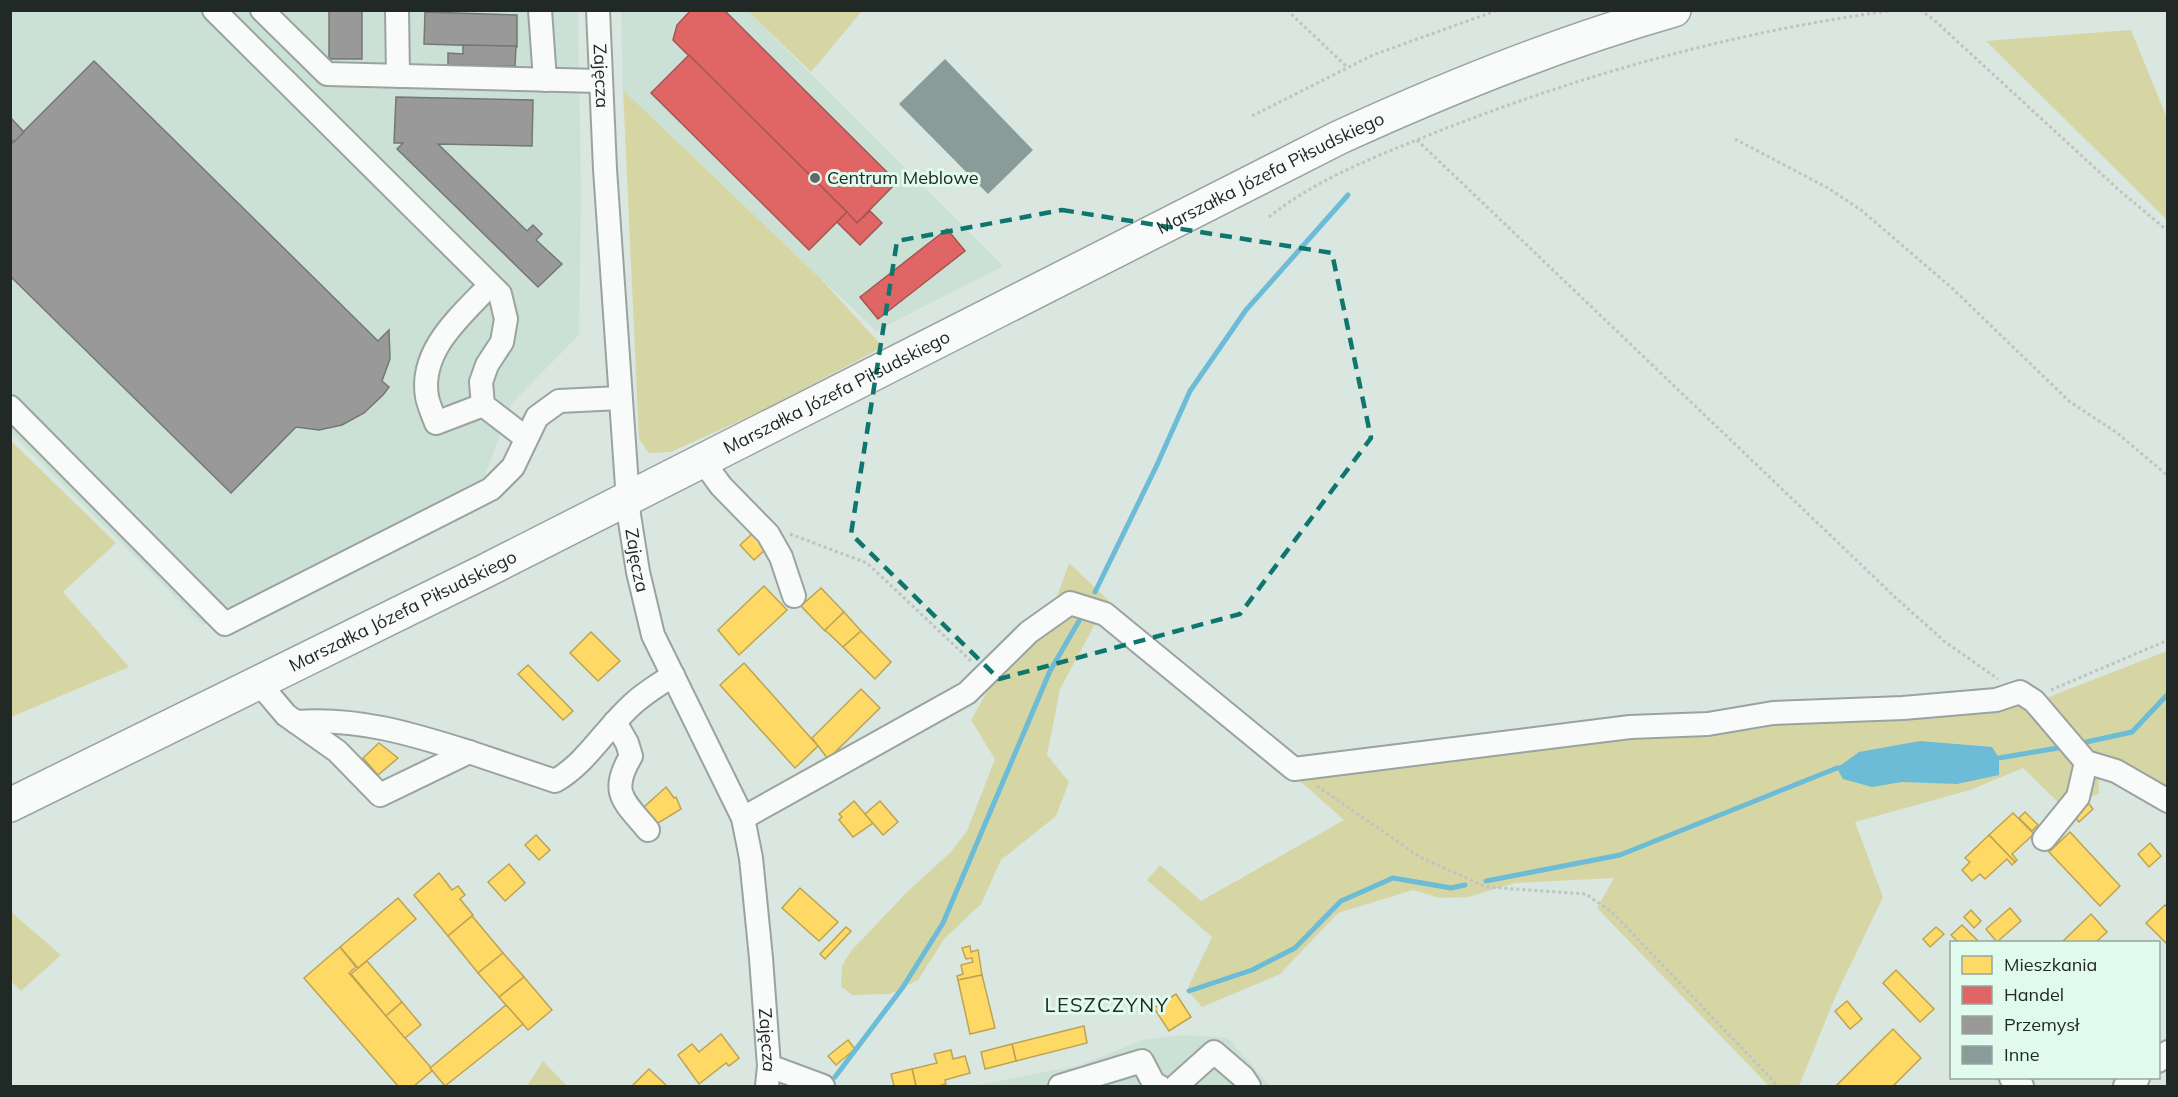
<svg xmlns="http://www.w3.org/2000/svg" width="2178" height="1097" font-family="Mulish,sans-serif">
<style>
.built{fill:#cbe1d6}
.green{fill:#d6d6a4}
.water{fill:#6cbbd7}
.homes{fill:#ffd966;stroke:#bca452;stroke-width:1.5}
.shops{fill:#e06666;stroke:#a65452;stroke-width:1.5}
.industry{fill:#999;stroke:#757776;stroke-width:1.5}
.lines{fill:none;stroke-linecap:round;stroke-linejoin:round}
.stream{stroke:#6cbbd7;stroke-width:5}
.building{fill:#899c9a}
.minor-casing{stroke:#9aa39f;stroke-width:26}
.highway-casing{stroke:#9aa39f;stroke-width:36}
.path{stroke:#bec4c1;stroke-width:3;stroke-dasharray:3 3;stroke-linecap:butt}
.minor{stroke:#f9fbfa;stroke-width:22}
.highway{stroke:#f9fbfa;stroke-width:33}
.marked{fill:none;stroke:#0f766e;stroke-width:4.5;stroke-dasharray:12 8;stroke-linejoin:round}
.poi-dot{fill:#616b66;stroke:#e1faee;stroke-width:2}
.labels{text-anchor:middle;stroke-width:6;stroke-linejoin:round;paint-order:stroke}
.street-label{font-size:18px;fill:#202925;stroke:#e1faee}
.poi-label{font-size:18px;fill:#202925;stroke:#e1faee;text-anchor:start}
.neighbourhood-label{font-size:20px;letter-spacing:1.5px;fill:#202925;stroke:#e1faee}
</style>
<rect width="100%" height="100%" fill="#dae6e0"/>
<g class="built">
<polygon points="10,11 578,11 581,191 579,335 512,403 482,483 203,625 11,432"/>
<polygon points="621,11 748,11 1003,266 876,331 623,90"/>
<polygon points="1182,1035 1228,1038 1270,1086 974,1086 1081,1065 1143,1040"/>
</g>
<g class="green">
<polygon points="748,11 862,11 811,72"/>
<polygon points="2131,30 2167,118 2167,220 1986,41"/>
<polygon points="623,90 820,278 883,347 757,413 671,452 649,453 639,439"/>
<polygon points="10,440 116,543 63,592 129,667 11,717"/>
<polygon points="1069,563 1108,600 1060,689 1047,755 1069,782 1056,816 1001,860 981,904 944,939 918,980 890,994 852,995 841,986 842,966 851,951 908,891 950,853 967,831 995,759 971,720 988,690 986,668 1052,611"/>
<polygon points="2167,651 2167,790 2149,775 2098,756 2099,793 2065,809 2023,768 1970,790 1855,822 1883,897 1836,995 1799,1086 1769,1086 1597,908 1614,878 1515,883 1468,897 1440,898 1413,890 1338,913 1280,974 1202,1007 1187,990 1212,937 1147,880 1160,865 1201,901 1344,820 1300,781 1308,772 1535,751 1734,727 2046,698"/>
<polygon points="10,911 61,955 21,991 11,981"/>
<polygon points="543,1061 567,1086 527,1086"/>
</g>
<polygon class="water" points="1920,741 1992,747 1999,758 1999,775 1957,784 1902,782 1872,787 1843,779 1837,768 1859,752"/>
<g class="homes">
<polygon points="753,533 767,548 754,560 740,545"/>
<polygon points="764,586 787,610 739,655 718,630"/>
<polygon points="821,588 844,612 825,631 801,606"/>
<polygon points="844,612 861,631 843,647 825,630"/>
<polygon points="861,631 891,662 875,679 843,647"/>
<polygon points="591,632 620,661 598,681 570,653"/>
<polygon points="744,663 818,746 795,768 720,685"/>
<polygon points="528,665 573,711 563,720 518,674"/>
<polygon points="861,689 880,708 828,759 812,738"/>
<polygon points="379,743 398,758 378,775 363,758"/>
<polygon points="666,787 674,798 676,797 681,809 655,825 644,807"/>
<polygon points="854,801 873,823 853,837 839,820 842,817 839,814"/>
<polygon points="880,801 898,822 883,835 865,814"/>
<polygon points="2088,803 2093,809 2079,822 2074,816"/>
<polygon points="2025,812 2038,825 2032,831 2019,818"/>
<polygon points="2013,813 2034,834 2012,854 2017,860 2015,862 1989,835"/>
<polygon points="2070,832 2120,886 2100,906 2049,852"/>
<polygon points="536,835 550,850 539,860 525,845"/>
<polygon points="1989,835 2015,862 2012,865 2007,859 1985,879 1980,874 1972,881 1962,870 1970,862 1965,858"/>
<polygon points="2150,843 2161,856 2149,867 2138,854"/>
<polygon points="509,864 525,883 505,901 488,882"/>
<polygon points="439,873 452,890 458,886 465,895 460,899 473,915 448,936 414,895"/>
<polygon points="800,888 838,922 819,941 782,908"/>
<polygon points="398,898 416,919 358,968 340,947"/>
<polygon points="2165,905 2168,908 2168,945 2146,923"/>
<polygon points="2010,908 2021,921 1997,942 1986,929"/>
<polygon points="1971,910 1981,921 1974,928 1964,917"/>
<polygon points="2091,914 2107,932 2096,942 2062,942"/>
<polygon points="472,916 503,953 478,973 448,936"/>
<polygon points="1962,925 1979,942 1958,942 1951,935"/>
<polygon points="846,927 851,931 825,959 820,954"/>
<polygon points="1936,927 1944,934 1930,947 1923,939"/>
<polygon points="970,946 971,952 978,950 982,975 958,980 957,976 963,974 961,965 973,962 972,958 966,959 962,948"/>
<polygon points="340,947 356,967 349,973 433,1070 414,1086 398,1086 304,978"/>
<polygon points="503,953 524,977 499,997 478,973"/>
<polygon points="367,961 402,1002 386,1016 351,974"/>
<polygon points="1896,970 1934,1009 1920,1022 1883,983"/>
<polygon points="982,975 995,1028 970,1034 958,980"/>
<polygon points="524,977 552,1010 528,1030 499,997"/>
<polygon points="1176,994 1191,1017 1169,1031 1154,1008"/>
<polygon points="1847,1001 1862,1019 1850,1029 1835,1011"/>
<polygon points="402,1002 421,1025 405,1038 386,1016"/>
<polygon points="506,1005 523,1024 445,1086 430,1068"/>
<polygon points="1084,1026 1087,1043 1016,1061 1012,1044"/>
<polygon points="1893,1029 1921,1058 1893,1086 1836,1086"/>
<polygon points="721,1034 739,1058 729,1066 726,1063 699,1084 678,1055 692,1044 699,1052"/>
<polygon points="848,1040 855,1049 836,1065 828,1056"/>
<polygon points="1012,1044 1016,1061 985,1069 981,1052"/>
<polygon points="951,1050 953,1059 965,1056 970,1073 945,1080 946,1084 938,1086 916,1086 912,1069 937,1063 934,1054"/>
<polygon points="649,1069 667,1086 632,1086"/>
<polygon points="912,1069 916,1086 894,1086 891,1074"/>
</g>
<g class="shops">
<polygon points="691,10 724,10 897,182 857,223 673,40 677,25"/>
<polygon points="689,55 847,212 809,250 651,93"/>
<polygon points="870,211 882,223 860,245 837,222 847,212 857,223"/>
<polygon points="947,229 965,251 878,319 860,297"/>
</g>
<g class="industry">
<rect x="329" y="10" width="33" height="49"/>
<polygon points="425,12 517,15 517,47 424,44"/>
<polygon points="463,45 516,46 515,66 448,65 448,53 463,54"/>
<polygon points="94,61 378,341 389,330 390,359 382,381 389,387 383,395 364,413 342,425 319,430 296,427 231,493 10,276 10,145"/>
<polygon points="396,97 533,100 532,146 438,144 527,231 533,225 542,234 536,240 562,264 538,287 397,149 403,143 394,143"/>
<polygon points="10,117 24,132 14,142 10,138"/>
</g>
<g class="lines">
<g class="stream">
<polyline points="1095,592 1156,467 1190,391 1246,310 1348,195"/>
<polyline points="2082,743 2132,732 2168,694"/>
<polyline points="1993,759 2064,747"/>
<polyline points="1486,881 1620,855 1837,768 1844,768"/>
<polyline points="1189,991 1252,970 1295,948 1341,901 1393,878 1451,888 1465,885"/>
<polyline points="835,1077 903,987 943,923 1050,671 1079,621"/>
</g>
</g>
<polygon class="building" points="945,59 1033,150 988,194 899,104"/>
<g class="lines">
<defs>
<g id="minor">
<polyline points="214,10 500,294 506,319 502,342 487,365 481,382 483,405 526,438"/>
<polyline points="262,10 327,74 600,81"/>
<polyline points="397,10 398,76"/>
<polyline points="540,10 545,80"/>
<path id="s1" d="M598 10 605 169 629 515 638 572 653 635 743 818 751 858 761 958 769 1066 767 1086"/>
<path d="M483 405 436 423C433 415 429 406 427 397 419 350 461 316 490 285"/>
<polyline points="10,407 225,624 491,489 513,467 537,417 559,401 620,398"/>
<polyline points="702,460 721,486 768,534 781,557 794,596"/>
<path d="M259 683 286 715 337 751 380 795 469 752 555 781C587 763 606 727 635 702 646 692 660 684 673 675"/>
<path d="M296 722C357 717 412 734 469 752"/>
<path d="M615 722 627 743 631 756C609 793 624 801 648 830"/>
<polyline points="743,818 967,693 1029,632 1070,603 1105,614 1294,769 1630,727 1708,724 1773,713 1903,708 1996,700 2020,692 2034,701 2086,762 2116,771 2168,801"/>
<polyline points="2044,839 2078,797 2086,762"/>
<polyline points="2158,1061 2168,1052"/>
<polyline points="769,1066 823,1086"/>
<polyline points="2011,1078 2022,1086"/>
<polyline points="1060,1086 1142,1061 1154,1084 1159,1086"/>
<polyline points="1176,1086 1214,1052 1243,1077 1249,1086"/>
<polyline points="2125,1086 2138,1078"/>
</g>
<g id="highway">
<path id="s2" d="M10 805 485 571 1338 138C1447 88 1558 43 1674 10"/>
</g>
</defs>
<use href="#minor" class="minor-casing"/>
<use href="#highway" class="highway-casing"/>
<g class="path">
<polyline points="1287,10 1347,67"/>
<polyline points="1920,10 1933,19 2120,191 2168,231"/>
<polyline points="1252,116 1373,55 1498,10"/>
<polyline points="1735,139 1828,188 1861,210 1952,288 2070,402 2116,432 2168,476"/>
<polyline points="1417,140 1897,599 1944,641 1998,679"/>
<path d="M1269 217C1319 177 1380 155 1439 131 1587 73 1737 31 1896 10"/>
<polyline points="790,534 867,563 971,661"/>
<polyline points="2051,690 2168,640"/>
<polyline points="1317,786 1420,857 1486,887 1586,894 1613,913 1778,1086"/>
</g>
<use href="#minor" class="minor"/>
<use href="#highway" class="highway"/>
</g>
<path class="marked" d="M1062 210 1332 253 1371 438 1240 614 999 679 851 534 897 241Z"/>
<circle class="poi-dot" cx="815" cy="178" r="6"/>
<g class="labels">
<g class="street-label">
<text dy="6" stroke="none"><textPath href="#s1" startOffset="66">Zajęcza</textPath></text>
<text dy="6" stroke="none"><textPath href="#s2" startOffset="1410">Marszałka Józefa Piłsudskiego</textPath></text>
<text dy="6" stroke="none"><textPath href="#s2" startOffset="924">Marszałka Józefa Piłsudskiego</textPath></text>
<text dy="6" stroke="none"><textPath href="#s1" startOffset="552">Zajęcza</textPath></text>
<text dy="6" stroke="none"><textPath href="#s2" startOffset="438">Marszałka Józefa Piłsudskiego</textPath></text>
<text dy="6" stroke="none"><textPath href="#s1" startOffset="1056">Zajęcza</textPath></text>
</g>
<g class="poi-label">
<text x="827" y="184">Centrum Meblowe</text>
</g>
<g class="neighbourhood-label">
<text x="1107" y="1012">LESZCZYNY</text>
</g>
</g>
<rect width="2178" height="1097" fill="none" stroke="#202925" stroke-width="24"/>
<rect x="1950" y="941" width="210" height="138" fill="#e1faee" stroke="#94a69e" stroke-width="1.5"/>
<rect x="1962" y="956" width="30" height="18" fill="#ffd966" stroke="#94a69e" stroke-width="1.5"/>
<text x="2004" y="971" font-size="18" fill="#202925">Mieszkania</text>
<rect x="1962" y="986" width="30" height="18" fill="#e06666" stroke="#94a69e" stroke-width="1.5"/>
<text x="2004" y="1001" font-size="18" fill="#202925">Handel</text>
<rect x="1962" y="1016" width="30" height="18" fill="#999999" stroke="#94a69e" stroke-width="1.5"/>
<text x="2004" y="1031" font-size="18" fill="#202925">Przemysł</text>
<rect x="1962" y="1046" width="30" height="18" fill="#899c9a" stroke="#94a69e" stroke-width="1.5"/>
<text x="2004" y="1061" font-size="18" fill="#202925">Inne</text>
</svg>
